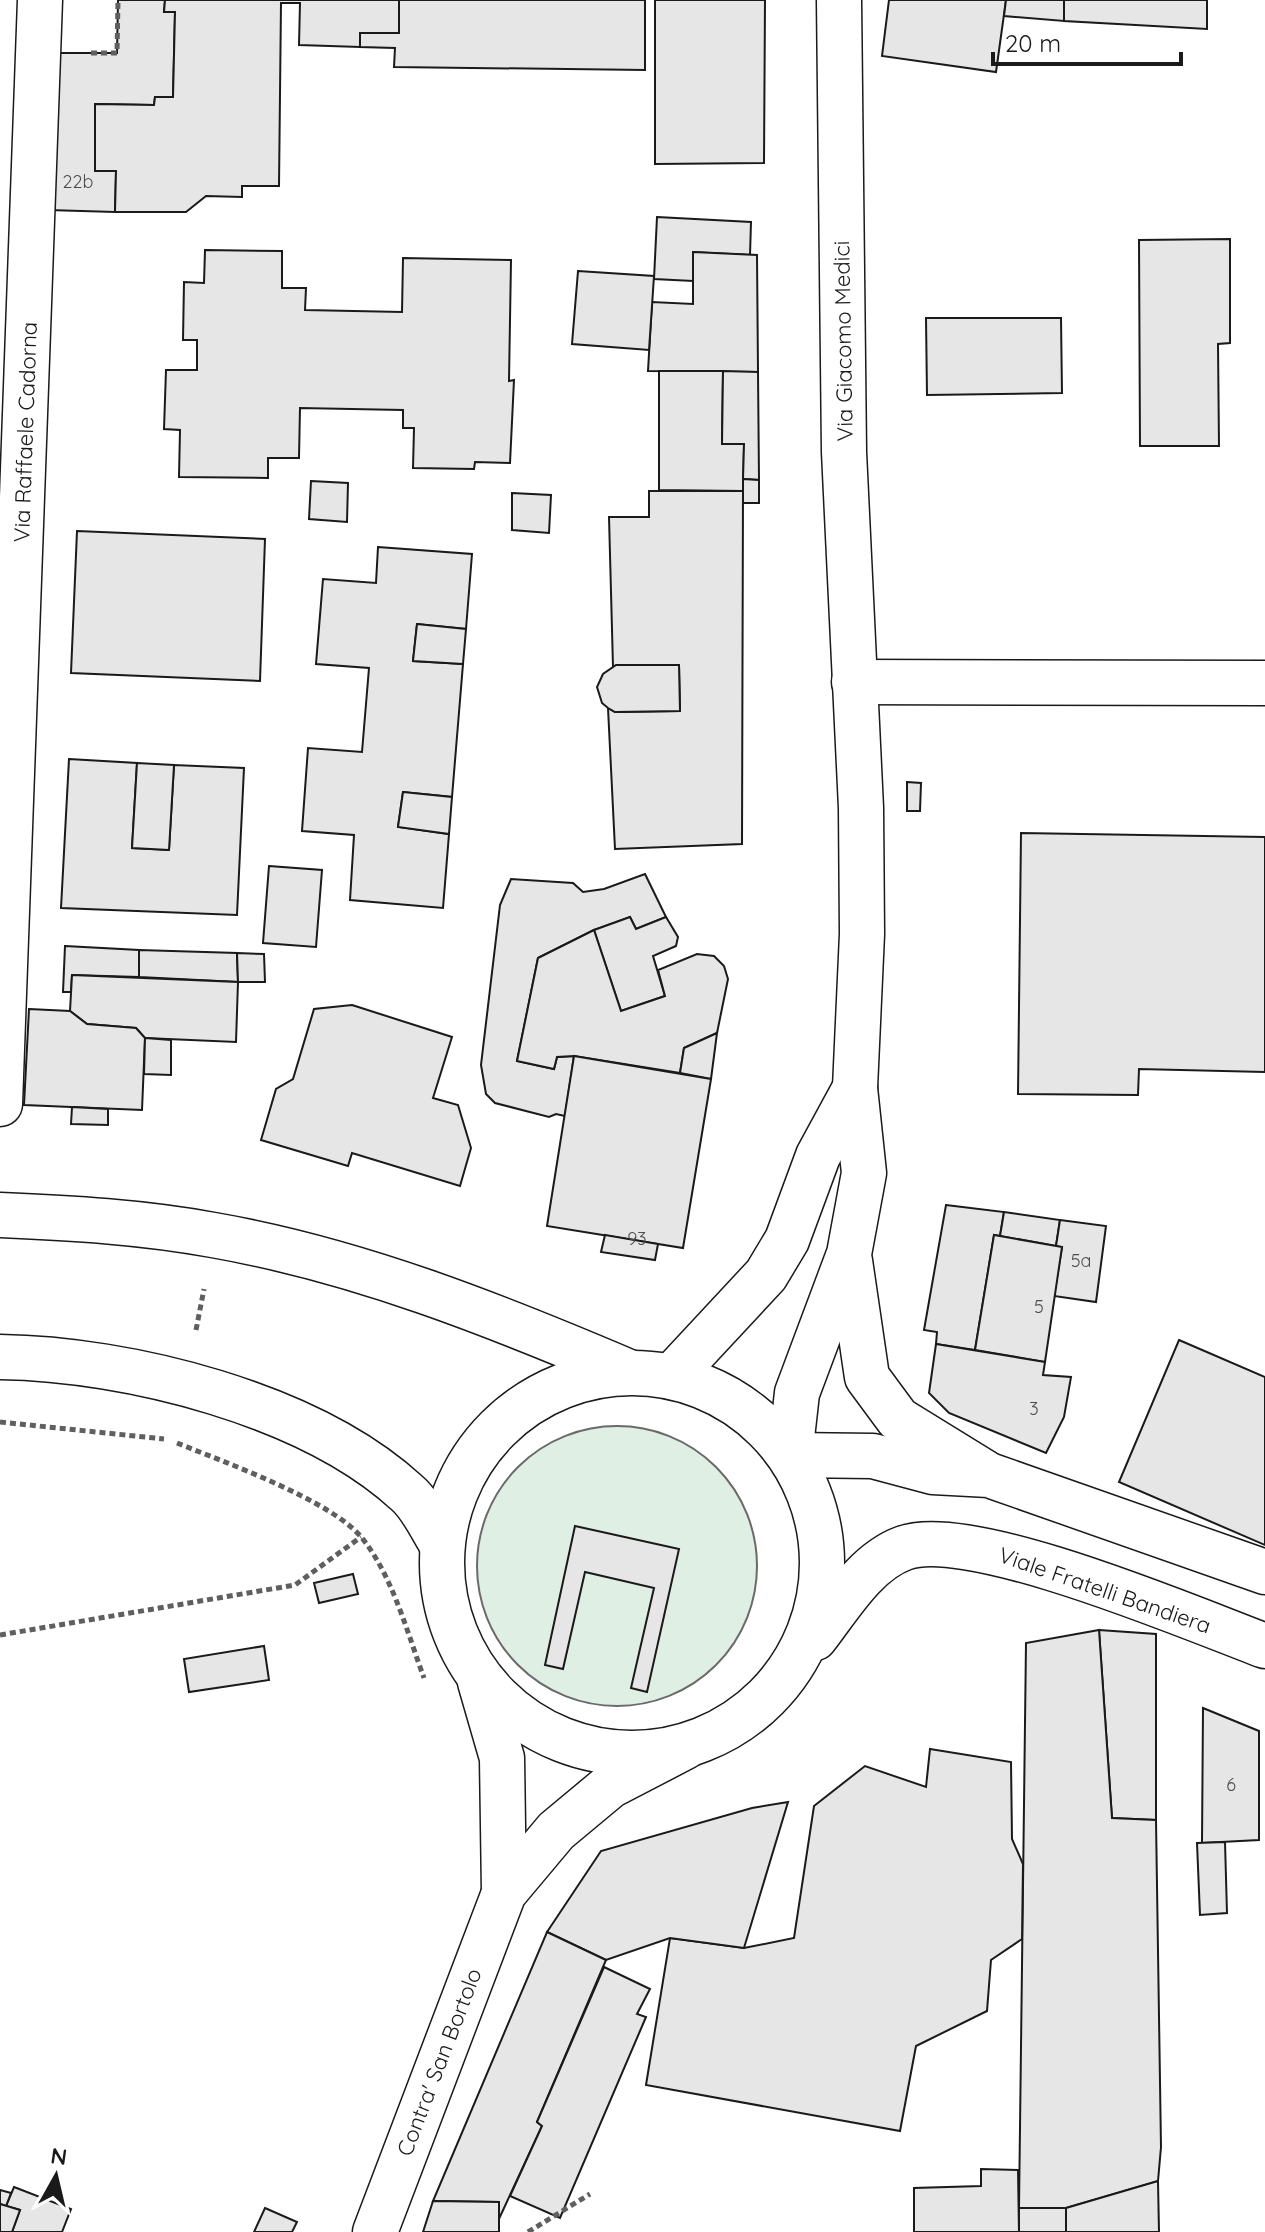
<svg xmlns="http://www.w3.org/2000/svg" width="1265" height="2232" font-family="Quicksand,sans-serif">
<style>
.green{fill:#e0efe3;stroke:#6a6a6a;stroke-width:2}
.building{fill:#e6e6e6;stroke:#1a1a1a;stroke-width:2}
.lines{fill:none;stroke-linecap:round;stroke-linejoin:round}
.minor-casing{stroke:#1a1a1a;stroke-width:47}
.major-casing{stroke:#1a1a1a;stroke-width:47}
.path{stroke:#5f5f5f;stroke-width:5;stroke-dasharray:6 4;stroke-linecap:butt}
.minor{stroke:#fff;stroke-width:44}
.major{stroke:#fff;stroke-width:44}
.labels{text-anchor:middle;stroke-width:6;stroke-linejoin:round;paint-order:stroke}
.number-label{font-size:18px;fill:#4d4d4d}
.street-label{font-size:22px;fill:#1a1a1a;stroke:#fff}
</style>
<rect width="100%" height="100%" fill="#fff"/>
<circle class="green" cx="617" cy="1566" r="140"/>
<g class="building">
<polygon points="118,0 165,0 164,12 175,12 173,97 155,97 154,105 95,104 95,171 116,171 115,212 48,210 51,53 117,53"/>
<polygon points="165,0 399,0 399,33 360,33 360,47 299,45 300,3 281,3 279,186 242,186 242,197 206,196 186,212 115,212 116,171 95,171 95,104 154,105 155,97 173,97 175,12 164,12"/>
<polygon points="399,0 645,0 645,70 394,67 395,48 360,47 360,33 399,33"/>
<polygon points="655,0 765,0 764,163 655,164"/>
<polygon points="889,0 1006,0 996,72 882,56"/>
<polygon points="1006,0 1064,0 1064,21 1004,16"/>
<polygon points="1064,0 1207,0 1207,29 1064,21"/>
<polygon points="657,217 751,222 750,255 693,252 693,281 654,279"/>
<polygon points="1230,239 1230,343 1218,344 1219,446 1140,446 1139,240"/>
<polygon points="205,250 282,251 282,288 306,288 305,310 402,312 403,258 511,260 509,381 514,380 510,463 475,462 474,469 413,468 414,428 403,428 403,410 300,408 299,458 268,458 268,478 179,477 180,430 164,429 166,370 197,370 197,340 183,340 184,282 204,283"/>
<polygon points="693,252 757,255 758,372 648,371 652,302 693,304"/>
<polygon points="578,271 654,276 649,350 572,344"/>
<polygon points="926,318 1061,318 1062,393 927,395"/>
<polygon points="659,371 723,371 722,444 744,444 743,491 659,490"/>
<polygon points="723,371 758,372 759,480 743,479 744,444 722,444"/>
<polygon points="743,479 759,480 759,503 743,503"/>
<polygon points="311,481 348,483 347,522 309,519"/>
<polygon points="649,491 743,491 742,844 615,849 608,708 615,712 680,711 679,665 613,667 609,517 649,517"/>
<polygon points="512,493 551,495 549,533 512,530"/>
<polygon points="77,531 265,539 260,681 71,673"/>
<polygon points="378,547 472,554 466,629 417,624 413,661 463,664 452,797 403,792 398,827 449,834 443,908 350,900 354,835 302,831 308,748 362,752 369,668 316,664 323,579 376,583"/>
<polygon points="417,624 466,629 463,664 413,661"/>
<polygon points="616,665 679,665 680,711 615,712 608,708 602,703 597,687 603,674"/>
<polygon points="69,759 137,763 132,848 169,850 174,765 244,768 237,915 61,908"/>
<polygon points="137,763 174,765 169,850 132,848"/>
<polygon points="907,782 921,783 920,811 907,811"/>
<polygon points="403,792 452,797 449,834 398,827"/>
<polygon points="1021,833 1265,837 1265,1072 1139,1069 1138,1095 1018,1094"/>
<polygon points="269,866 322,870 316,947 263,943"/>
<polygon points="645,874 666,917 636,929 630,917 594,930 538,958 517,1061 554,1069 557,1057 574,1056 565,1116 556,1114 549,1117 495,1103 486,1094 481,1065 500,905 511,879 573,883 583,892 604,889"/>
<polygon points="630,917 636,929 666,917 678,937 676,946 653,956 665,996 621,1011 594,930"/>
<polygon points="594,930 621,1011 665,996 658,970 697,954 714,956 724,966 728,979 717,1033 684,1048 680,1073 574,1056 557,1057 554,1069 517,1061 538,958"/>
<polygon points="65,946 139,950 139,977 72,975 71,992 63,992"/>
<polygon points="139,950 237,953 238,982 139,977"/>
<polygon points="237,953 264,954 265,982 238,982"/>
<polygon points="72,975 238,982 236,1042 145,1038 136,1028 87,1024 70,1011"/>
<polygon points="352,1005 452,1037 433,1098 458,1105 471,1148 460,1186 352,1153 348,1166 261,1140 276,1089 293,1079 314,1009"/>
<polygon points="29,1009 70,1011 87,1024 136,1028 145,1038 142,1110 24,1105"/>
<polygon points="717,1033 711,1079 680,1073 684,1048"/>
<polygon points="145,1038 171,1040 171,1075 144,1074"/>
<polygon points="574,1056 711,1079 683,1248 547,1226"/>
<polygon points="72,1107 108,1109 108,1125 71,1124"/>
<polygon points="946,1205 1004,1212 1000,1236 994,1235 975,1350 936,1344 937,1332 924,1330"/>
<polygon points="1004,1212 1060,1220 1056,1246 1000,1236"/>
<polygon points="1060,1220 1106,1226 1096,1302 1054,1296 1062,1247 1056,1246"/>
<polygon points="605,1235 658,1244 655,1260 601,1252"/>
<polygon points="994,1235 1062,1247 1045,1362 975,1350"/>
<polygon points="1179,1340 1265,1377 1265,1545 1119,1482"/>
<polygon points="936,1344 1045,1362 1043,1375 1071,1377 1064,1417 1046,1453 949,1413 929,1393"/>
<polygon points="575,1526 679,1549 647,1692 631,1688 654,1588 585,1572 563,1669 545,1665"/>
<polygon points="353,1574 358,1594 319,1603 314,1583"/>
<polygon points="1099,1630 1156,1634 1156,1820 1112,1818"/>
<polygon points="1099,1630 1112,1818 1156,1820 1161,2147 1158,2181 1066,2208 1019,2208 1026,1643"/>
<polygon points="264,1646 269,1680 189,1692 184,1659"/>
<polygon points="1203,1708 1259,1731 1259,1840 1202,1843"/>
<polygon points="930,1749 1011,1762 1012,1839 1023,1864 1022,1939 991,1960 987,2011 916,2046 900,2131 646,2085 670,1938 744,1948 794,1938 814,1806 865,1766 926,1787"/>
<polygon points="788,1802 744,1948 670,1938 606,1960 547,1932 601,1851 752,1808"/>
<polygon points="1225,1842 1227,1913 1200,1915 1197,1843"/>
<polygon points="547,1932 606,1960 537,2122 542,2126 498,2221 499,2202 433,2201"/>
<polygon points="604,1967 650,1989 637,2014 646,2017 560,2218 510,2196 542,2126 537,2122"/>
<polygon points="981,2169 1018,2170 1019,2232 914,2232 914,2188 981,2186"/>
<polygon points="1158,2181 1159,2232 1066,2232 1066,2208"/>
<polygon points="14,2187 71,2209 62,2232 12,2232 20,2210 6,2206"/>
<polygon points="0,2190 11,2193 6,2206 0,2204"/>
<polygon points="433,2201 499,2202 499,2232 423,2232"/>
<polygon points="0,2204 20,2210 12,2232 0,2232"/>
<polygon points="265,2208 297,2222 292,2232 254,2232"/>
<rect x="1019" y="2208" width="47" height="24"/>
</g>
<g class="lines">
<defs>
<g id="minor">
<polyline points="854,682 1265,683"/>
<polyline points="0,1104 40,0"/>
<polyline points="480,1682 502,1758 504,1893"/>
<polyline points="375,2232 504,1893 556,1831 610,1786 685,1747"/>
</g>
<g id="major">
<path d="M0 1215C71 1218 142 1222 213 1235 357 1260 495 1315 629 1372"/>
<polyline points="850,1261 867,1377 898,1419 984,1472"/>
<path d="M0 1357C129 1359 310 1404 407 1493 421 1505 431 1527 441 1543"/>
<circle cx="632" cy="1563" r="190"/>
<polyline points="672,1376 766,1275 787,1240 818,1156 855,1088"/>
<polyline points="790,1455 797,1393 849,1254 864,1173 855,1088 862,934 861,808 844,452 839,0"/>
<polyline points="790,1455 873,1456 933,1472 989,1475 1265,1572"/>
<path d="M815 1638C840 1606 865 1562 904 1548 970 1524 1193 1619 1265 1646"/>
</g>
</defs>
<use href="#minor" class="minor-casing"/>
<use href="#major" class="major-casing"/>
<g class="path">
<polyline points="91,53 117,53 118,0"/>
<polyline points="196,1330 204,1289"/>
<polyline points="0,1422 164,1439"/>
<path d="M177 1443C224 1462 331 1500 362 1538 393 1577 407 1632 424 1678"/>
<polyline points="0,1635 295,1585 361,1537"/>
<polyline points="528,2232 590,2194"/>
</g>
<use href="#minor" class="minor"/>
<use href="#major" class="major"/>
</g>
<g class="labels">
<g class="number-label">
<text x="78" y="188">22b</text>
<text x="637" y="1245">93</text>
<text x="1081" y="1267">5a</text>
<text x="1039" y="1313">5</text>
<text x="1034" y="1415">3</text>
<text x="1231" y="1791">6</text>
</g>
<g class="street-label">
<text transform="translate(843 341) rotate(-91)" y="8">Via Giacomo Medici</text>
<text transform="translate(25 432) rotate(-88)" y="8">Via Raffaele Cadorna</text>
<text transform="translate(1105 1590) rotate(19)" y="8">Viale Fratelli Bandiera</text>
<text transform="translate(439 2062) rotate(-69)" y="8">Contra' San Bortolo</text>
</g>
</g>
<g transform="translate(56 2176) rotate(8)" stroke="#ffffff" stroke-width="6" paint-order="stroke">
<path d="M0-6L14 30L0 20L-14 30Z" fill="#1a1a1a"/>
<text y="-12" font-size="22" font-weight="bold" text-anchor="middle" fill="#1a1a1a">N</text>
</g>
<path d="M993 52v12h188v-12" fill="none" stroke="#1a1a1a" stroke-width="4"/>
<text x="1005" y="52" font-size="24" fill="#1a1a1a" stroke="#ffffff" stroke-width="6" paint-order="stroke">20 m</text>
</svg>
